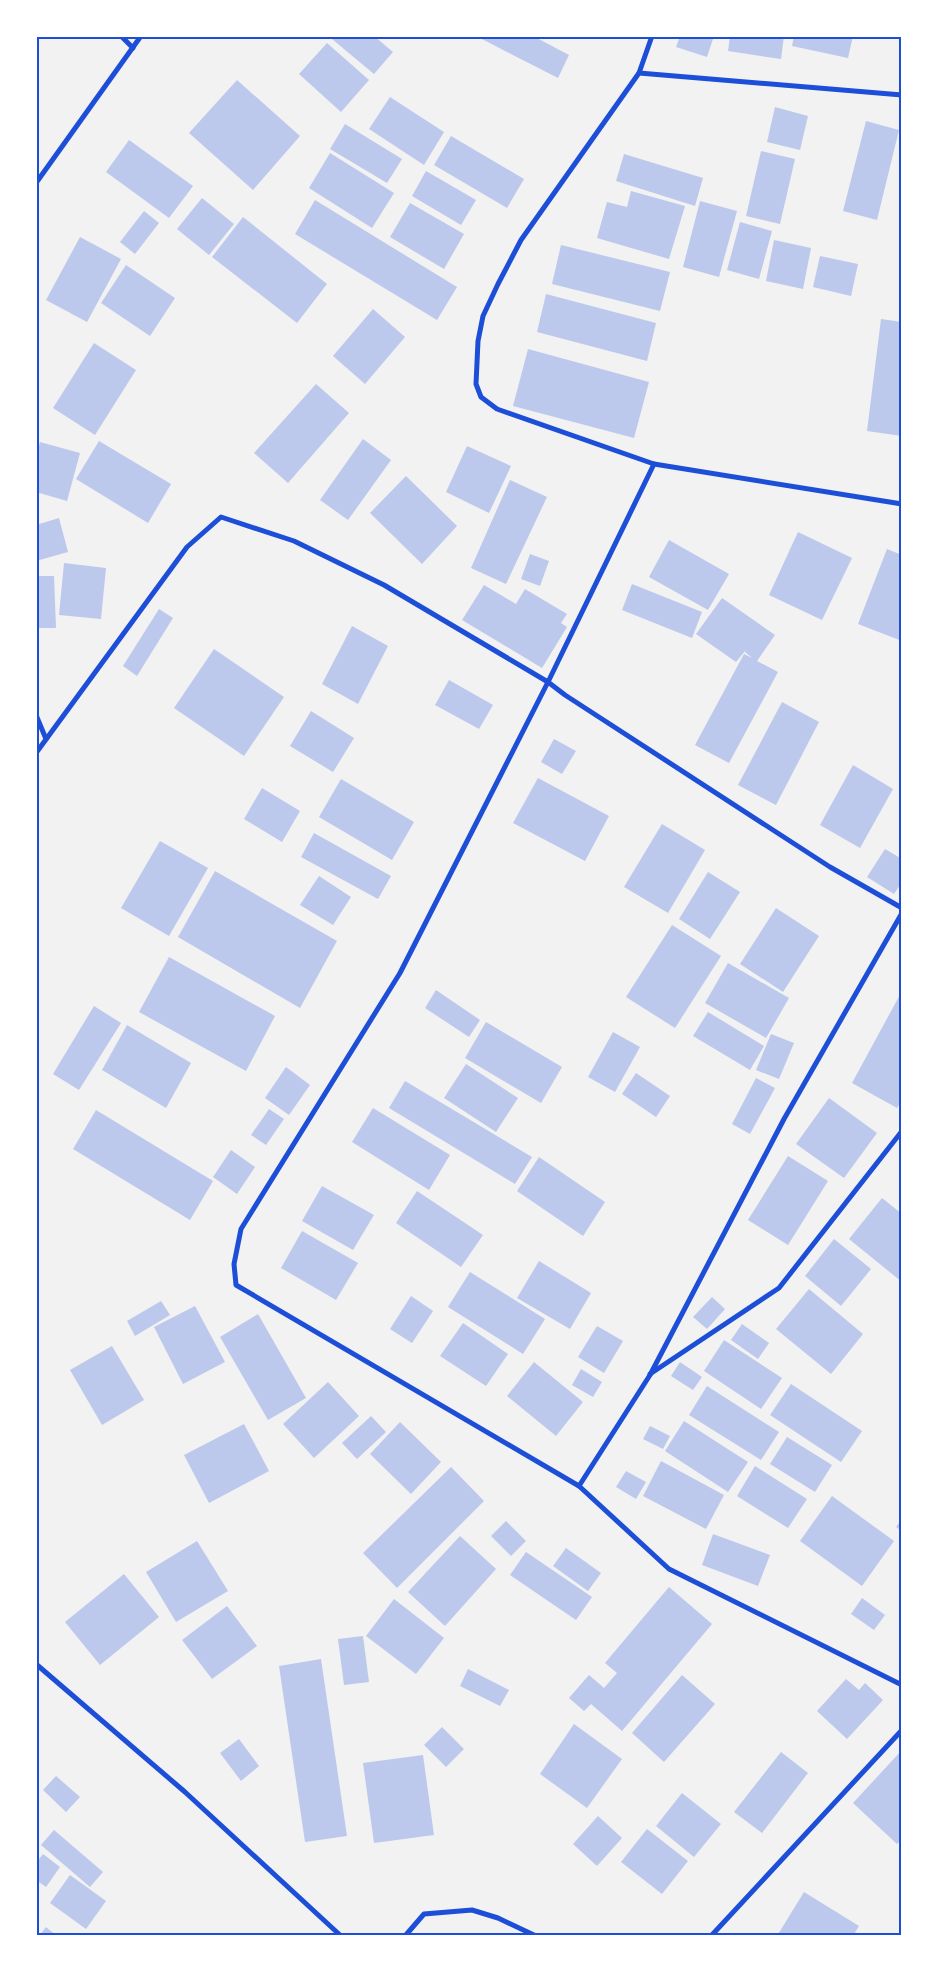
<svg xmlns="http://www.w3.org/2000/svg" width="938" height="1972" font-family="'Open Sans',sans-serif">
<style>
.building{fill:#bdc9ec}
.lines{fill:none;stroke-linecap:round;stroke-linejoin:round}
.minor{stroke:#1d4ed8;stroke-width:5}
.neatline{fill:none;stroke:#1d4ed8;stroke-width:2}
</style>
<rect width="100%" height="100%" fill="#f2f2f2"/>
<g class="building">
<polygon points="335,36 374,36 393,52 374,74 332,39"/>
<polygon points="476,36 533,36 569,55 558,78"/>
<polygon points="680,36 714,36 707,57 676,47"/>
<polygon points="730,36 784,36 781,59 728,51"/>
<polygon points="794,36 853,36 848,58 792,46"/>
<polygon points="327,43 369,80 341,112 299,74"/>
<polygon points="237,80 300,136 253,190 189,133"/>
<polygon points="390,97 444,132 424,165 369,129"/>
<polygon points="775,107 808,116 800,150 767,142"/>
<polygon points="866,121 899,130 877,220 843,211"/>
<polygon points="345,124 402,159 387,183 330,149"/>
<polygon points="451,136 524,179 507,208 434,165"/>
<polygon points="129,140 193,186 169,218 106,172"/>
<polygon points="761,151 795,159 780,224 746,216"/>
<polygon points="330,153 394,193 372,228 309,188"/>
<polygon points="624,154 703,178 695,206 616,181"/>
<polygon points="426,171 476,200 461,225 412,196"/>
<polygon points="631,191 685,206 669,259 597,238 607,202 627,207"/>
<polygon points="202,198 234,224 209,255 177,229"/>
<polygon points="315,200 457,287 437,320 295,234"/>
<polygon points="700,201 737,211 719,277 683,267"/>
<polygon points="410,203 464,234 444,269 390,237"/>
<polygon points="144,211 159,223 135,254 120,242"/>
<polygon points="243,217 327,284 297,323 212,257"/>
<polygon points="740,222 772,231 759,279 727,270"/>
<polygon points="80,237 121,259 87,322 46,300"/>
<polygon points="774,240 811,248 803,289 766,281"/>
<polygon points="561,245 670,272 660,311 552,284"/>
<polygon points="820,256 858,264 851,296 813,287"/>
<polygon points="126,265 175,298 150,336 101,303"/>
<polygon points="546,294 656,323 647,361 537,332"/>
<polygon points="373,309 405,337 365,384 333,356"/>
<polygon points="881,319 902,322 902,436 867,431"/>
<polygon points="94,343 136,370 95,435 53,408"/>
<polygon points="528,349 649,382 634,438 513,406"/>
<polygon points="316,384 349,413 288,483 254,453"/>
<polygon points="363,439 391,460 348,520 320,500"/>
<polygon points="99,441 171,484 148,523 76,479"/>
<polygon points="40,442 80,453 67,501 36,492 36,456"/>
<polygon points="467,446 511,466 489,513 446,492"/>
<polygon points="406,476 457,526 422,564 370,513"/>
<polygon points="510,480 547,497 506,584 471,568"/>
<polygon points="59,518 68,552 36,561 36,525"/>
<polygon points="798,532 852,558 822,620 769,595"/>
<polygon points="669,540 729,574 708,610 649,577"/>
<polygon points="887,549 902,555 902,641 858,624"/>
<polygon points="530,554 549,561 540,586 521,579"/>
<polygon points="64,563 106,568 101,619 59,615"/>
<polygon points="36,576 54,576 56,628 36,628"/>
<polygon points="632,584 702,612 692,638 622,610"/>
<polygon points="484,585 516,604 525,589 567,614 561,623 567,627 542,668 462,620"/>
<polygon points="722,598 775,635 757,661 778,672 729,763 695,745 744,654 752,658 745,652 746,650 736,662 696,634"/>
<polygon points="159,609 173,618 137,676 123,666"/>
<polygon points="352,626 388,646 358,704 322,684"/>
<polygon points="214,649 284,697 244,756 174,708"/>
<polygon points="449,680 493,705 479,729 435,705"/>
<polygon points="782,702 819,722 776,805 738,785"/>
<polygon points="311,711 354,738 333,772 290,746"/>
<polygon points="554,739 576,751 562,774 541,762"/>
<polygon points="853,765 893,789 860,848 820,825"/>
<polygon points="538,778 609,816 585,861 513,823"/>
<polygon points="341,779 414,822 392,860 319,817"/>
<polygon points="262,788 300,811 282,842 244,819"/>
<polygon points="662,824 705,850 668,913 624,887"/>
<polygon points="314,833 391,876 378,899 301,857"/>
<polygon points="160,841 208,868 169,936 121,908"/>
<polygon points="885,849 902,859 902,882 894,894 867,877"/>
<polygon points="215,871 337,941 300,1008 178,937"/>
<polygon points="708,872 740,892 710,939 679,919"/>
<polygon points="319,876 351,897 333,925 300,905"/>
<polygon points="776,908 819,936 783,992 740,964"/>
<polygon points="672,925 721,956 675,1028 626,997"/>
<polygon points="169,957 275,1016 246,1071 139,1012"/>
<polygon points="728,963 789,998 766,1038 705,1003"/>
<polygon points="436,990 480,1020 469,1037 425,1008"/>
<polygon points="902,991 902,1100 897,1108 852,1083"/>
<polygon points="94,1006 121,1023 79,1090 53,1074"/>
<polygon points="708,1012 764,1046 750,1070 693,1036"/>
<polygon points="486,1022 562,1067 541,1103 465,1058"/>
<polygon points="127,1025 191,1063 166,1108 102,1070"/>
<polygon points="613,1032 640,1047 615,1092 588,1077"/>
<polygon points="771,1034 794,1043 779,1079 756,1070"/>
<polygon points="466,1064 518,1098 496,1132 444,1098"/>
<polygon points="286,1067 310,1085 289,1115 265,1098"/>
<polygon points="636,1073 670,1096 656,1117 622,1094"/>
<polygon points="756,1078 775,1088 750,1134 732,1124"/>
<polygon points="405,1081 532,1157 515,1184 389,1108"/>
<polygon points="829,1098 877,1133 844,1178 796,1144"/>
<polygon points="373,1108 450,1155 429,1190 352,1142"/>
<polygon points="269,1109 284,1119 266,1145 251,1135"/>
<polygon points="96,1110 213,1181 190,1220 73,1149"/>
<polygon points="231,1150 255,1167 237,1194 213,1177"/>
<polygon points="788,1156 828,1181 788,1245 748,1220"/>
<polygon points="539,1157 605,1202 583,1236 517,1191"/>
<polygon points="322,1186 374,1215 353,1250 302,1221"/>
<polygon points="417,1191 483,1235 461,1267 396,1223"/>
<polygon points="882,1198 902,1214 902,1282 849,1239"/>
<polygon points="302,1231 358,1263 336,1300 281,1268"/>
<polygon points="834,1239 871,1269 841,1306 805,1276"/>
<polygon points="539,1261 591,1293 570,1329 517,1298"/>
<polygon points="470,1272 545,1319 523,1354 448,1307"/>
<polygon points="809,1289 863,1334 831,1374 776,1329"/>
<polygon points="411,1296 433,1311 412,1343 390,1329"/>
<polygon points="712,1297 725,1309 707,1329 693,1317"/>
<polygon points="161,1301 170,1315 135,1336 127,1321"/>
<polygon points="195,1306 225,1362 183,1384 154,1327"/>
<polygon points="258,1314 306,1398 268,1420 220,1337"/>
<polygon points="463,1323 508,1354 486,1386 440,1356"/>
<polygon points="742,1324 769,1343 758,1359 731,1340"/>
<polygon points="597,1326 623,1341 604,1373 578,1357"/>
<polygon points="724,1340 782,1378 761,1409 704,1371"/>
<polygon points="112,1346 144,1400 102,1425 70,1370"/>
<polygon points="534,1362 583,1402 556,1436 507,1396"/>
<polygon points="680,1362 702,1377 693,1390 671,1376"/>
<polygon points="581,1369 602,1382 593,1397 572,1385"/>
<polygon points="328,1382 359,1416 314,1458 283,1424"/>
<polygon points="791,1384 862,1431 841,1462 770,1415"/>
<polygon points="707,1386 779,1432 761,1460 689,1415"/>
<polygon points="371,1416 386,1432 357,1459 342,1443"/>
<polygon points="684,1421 748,1462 728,1492 665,1451"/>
<polygon points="400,1422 441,1462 411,1494 370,1454"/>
<polygon points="244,1424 269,1471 209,1503 184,1455"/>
<polygon points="650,1426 670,1436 663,1449 643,1439"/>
<polygon points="787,1437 832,1465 815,1492 770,1464"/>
<polygon points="661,1461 724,1495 706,1529 643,1496"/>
<polygon points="755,1466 807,1499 788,1528 737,1496"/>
<polygon points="451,1467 484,1501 397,1588 363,1553"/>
<polygon points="626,1471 646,1482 636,1499 616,1487"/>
<polygon points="832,1496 894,1541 862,1586 800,1541"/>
<polygon points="902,1519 902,1531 896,1527"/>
<polygon points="506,1521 526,1541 511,1556 491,1536"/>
<polygon points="713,1534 770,1555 758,1586 702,1565"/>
<polygon points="460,1536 496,1569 445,1626 408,1592"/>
<polygon points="197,1541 228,1591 176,1622 146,1572"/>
<polygon points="566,1548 601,1573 588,1591 553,1566"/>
<polygon points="526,1552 592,1597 576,1620 510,1575"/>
<polygon points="124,1574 159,1617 100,1665 65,1622"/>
<polygon points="669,1587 712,1624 622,1731 591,1704 584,1711 569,1698 589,1675 604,1688 617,1673 605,1663"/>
<polygon points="862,1598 885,1615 874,1630 851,1614"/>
<polygon points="394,1599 444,1638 416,1674 366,1636"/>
<polygon points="227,1606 257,1646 212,1679 182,1640"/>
<polygon points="363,1636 369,1682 344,1685 338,1639"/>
<polygon points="321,1659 347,1836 305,1842 279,1666"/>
<polygon points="468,1669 509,1690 500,1706 460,1686"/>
<polygon points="682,1675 715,1704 664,1762 632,1733"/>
<polygon points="846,1679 859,1690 865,1683 883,1700 847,1739 817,1711"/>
<polygon points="574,1724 622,1759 587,1808 540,1774"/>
<polygon points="442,1727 464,1749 446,1767 424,1745"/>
<polygon points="239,1739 259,1766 241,1781 220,1753"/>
<polygon points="902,1750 902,1839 897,1844 853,1803"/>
<polygon points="781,1752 808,1773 762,1833 734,1812"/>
<polygon points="423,1755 434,1835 374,1843 363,1763"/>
<polygon points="56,1776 80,1797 66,1812 43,1790"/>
<polygon points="682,1793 721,1824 694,1857 656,1826"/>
<polygon points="598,1816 622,1838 597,1866 573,1844"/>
<polygon points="647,1829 688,1861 662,1894 621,1862"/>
<polygon points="54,1830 103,1872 90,1887 41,1845"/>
<polygon points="43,1854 60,1867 46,1887 36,1880 36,1863"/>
<polygon points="70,1875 106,1901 86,1929 50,1903"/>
<polygon points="804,1892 859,1926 853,1936 777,1936"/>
<polygon points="46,1927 57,1936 39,1936"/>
</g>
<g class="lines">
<g class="minor">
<polyline points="121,36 133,48"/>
<polyline points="652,36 639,73 521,240 498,284 483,316 478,341 476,384 481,397 497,409 654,464 902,504"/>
<polyline points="639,73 902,95"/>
<polyline points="36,183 141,36"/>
<polyline points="654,464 548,682 400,973 241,1229 234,1264 236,1285 579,1486 669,1569 902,1685"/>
<polyline points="36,715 46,739"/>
<polyline points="36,753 187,547 221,517 294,541 384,585 548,682 565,695 830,867 902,908"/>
<polyline points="650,1374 779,1288 902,1131"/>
<polyline points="579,1486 650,1375 784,1119 902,913"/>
<polyline points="36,1664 185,1792 341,1936"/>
<polyline points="405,1936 424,1914 472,1910 498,1918 536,1936"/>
<polyline points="711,1936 902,1730"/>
</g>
</g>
<rect width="938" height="1972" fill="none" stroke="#ffffff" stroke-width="75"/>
<rect x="38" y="38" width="862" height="1896" class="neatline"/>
</svg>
